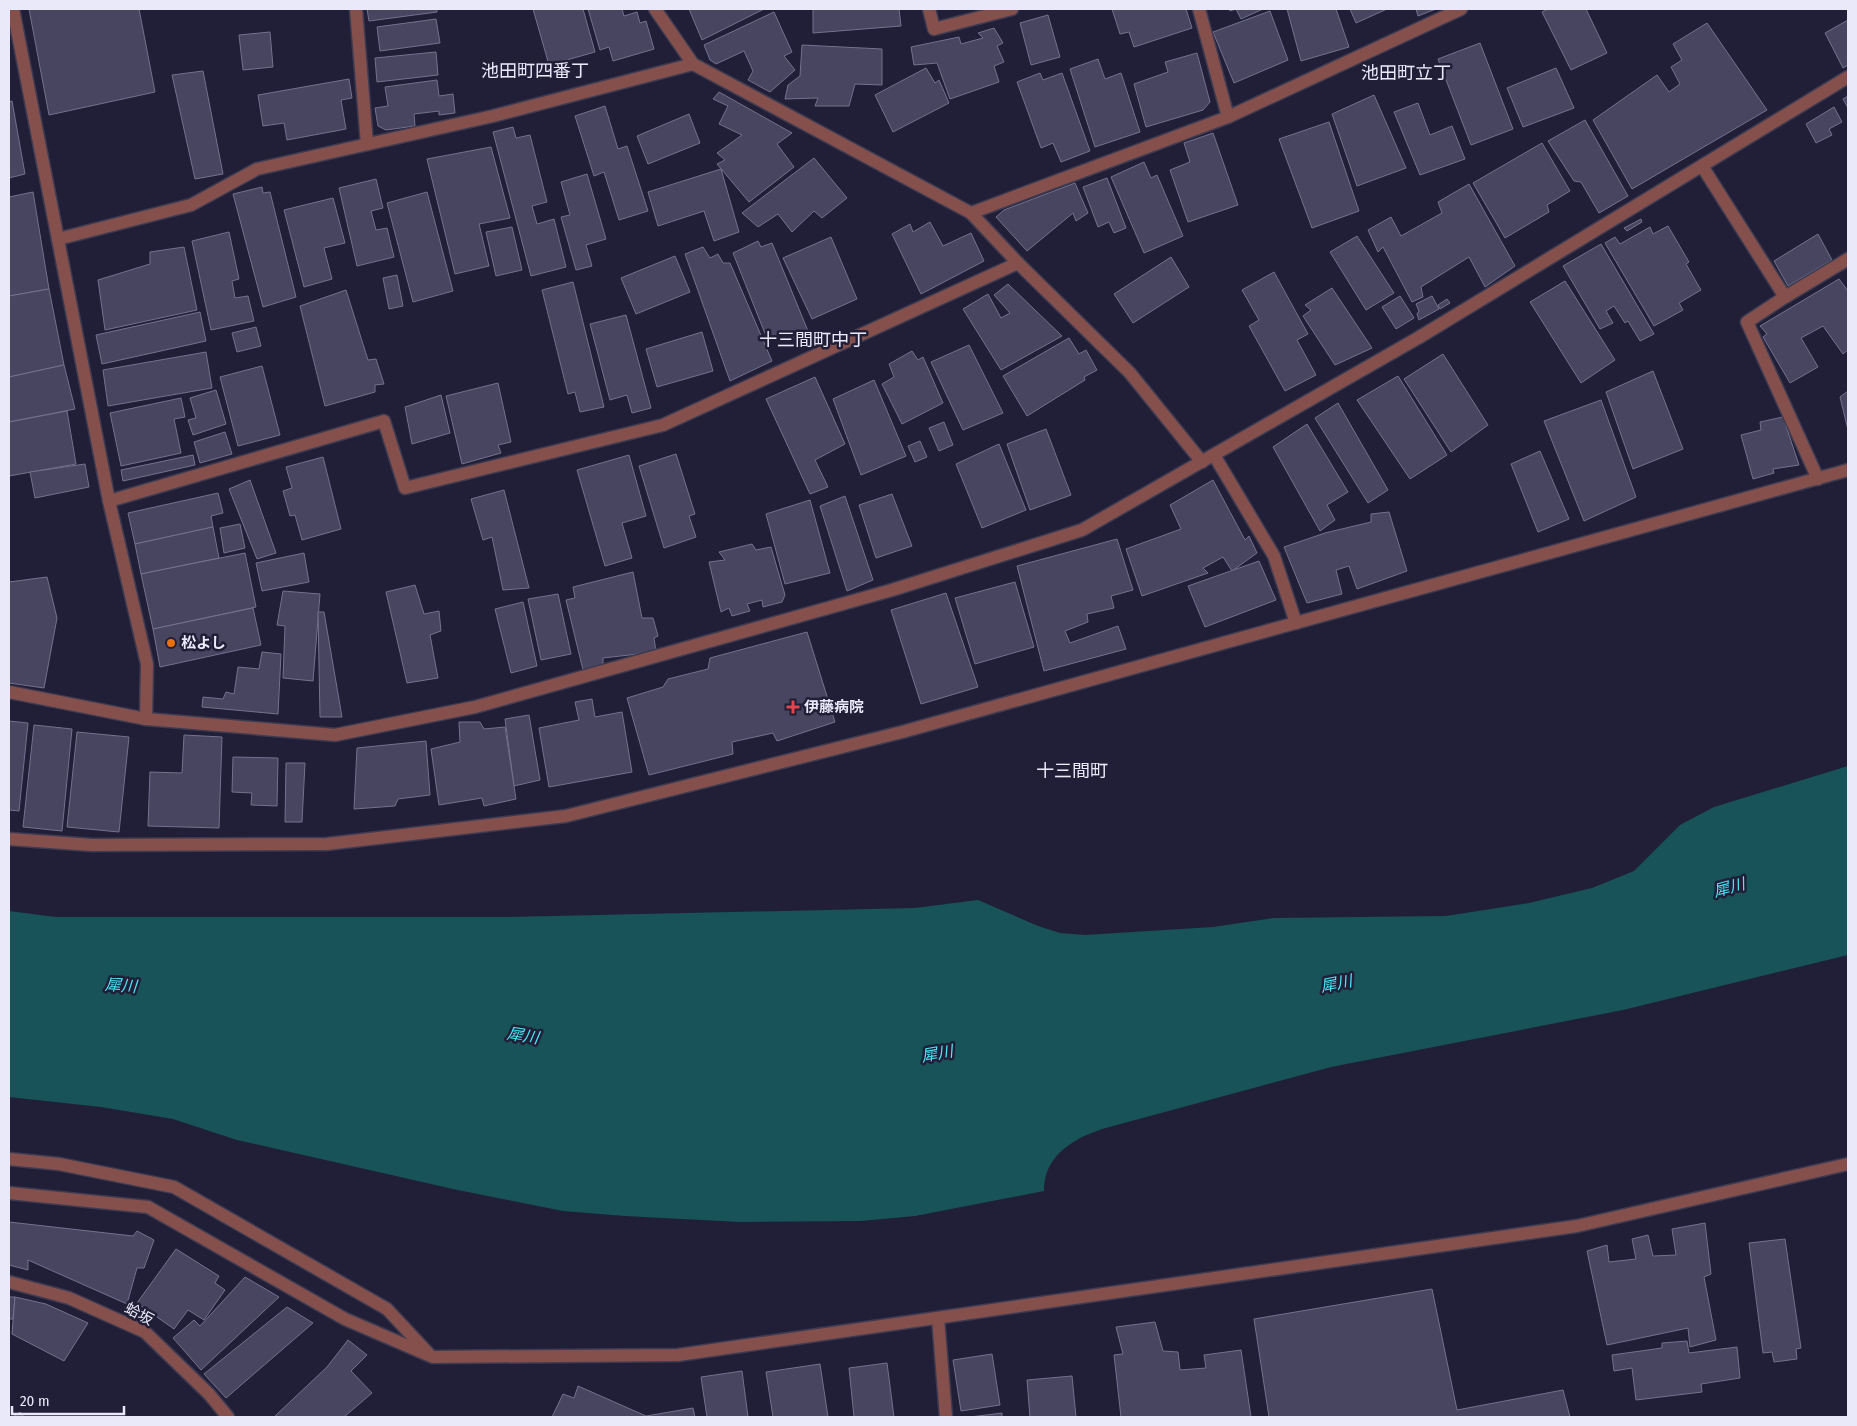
<svg xmlns="http://www.w3.org/2000/svg" width="1857" height="1426" font-family="'Fira Sans Condensed','Noto Sans JP',sans-serif">
<style>
.water{fill:#175359}
.building{fill:#47455f;stroke:#73728f}
.lines{fill:none;stroke-linecap:round;stroke-linejoin:round}
.lane-casing{stroke:#3d3b52;stroke-width:15}
.street-casing{stroke:#3d3b52;stroke-width:15}
.lane{stroke:#85504c;stroke-width:12}
.street{stroke:#85504c;stroke-width:12}
.food-dot{fill:#e8710a;stroke:#211f37;stroke-width:2}
.health-dot{fill:#e0444e;stroke:#211f37;stroke-width:2}
.labels{text-anchor:middle;stroke-width:5;stroke-linejoin:round;paint-order:stroke}
.poi-label{font-size:15px;font-weight:bold;fill:#e9e9f9;stroke:#211f37;text-anchor:start}
.street-label{font-size:15px;fill:#e9e9f9;stroke:#211f37}
.water-label{font-size:16px;font-style:italic;fill:#49e9fa;stroke:#211f37}
.quarter-label{font-size:18px;fill:#e9e9f9;stroke:#211f37}
</style>
<rect width="100%" height="100%" fill="#211f37"/>
<path class="water" d="M1848 766V955L1623 1010 1331 1067 1102 1129 1084 1136C1061 1148 1044 1163 1044 1191L915 1216 861 1221 740 1222 625 1216 563 1211 453 1189 237 1140 173 1119 101 1107 9 1097V911L56 917H508L915 908 978 900 1038 926 1060 933 1085 935 1213 927 1274 918 1446 916 1529 903 1592 888 1634 871 1680 825 1714 807Z"/>
<g class="building">
<polygon points="29,9 139,9 155,92 49,115"/>
<polygon points="367,9 437,9 437,12 369,21"/>
<polygon points="533,9 583,9 595,52 549,65"/>
<polygon points="588,9 622,9 624,16 637,12 640,23 646,21 654,49 613,61 609,47 600,50"/>
<polygon points="689,9 764,9 702,40"/>
<polygon points="813,9 899,9 901,26 813,33"/>
<polygon points="1112,9 1186,9 1192,28 1134,47 1129,32 1120,34"/>
<polygon points="1229,9 1263,9 1241,19 1236,9 1230,11"/>
<polygon points="1287,9 1336,9 1349,47 1301,61"/>
<polygon points="1350,9 1387,9 1356,23"/>
<polygon points="1416,9 1436,9 1418,16"/>
<polygon points="1548,9 1586,9 1607,53 1571,70 1542,12"/>
<polygon points="1270,11 1288,60 1234,83 1213,32"/>
<polygon points="774,12 792,52 784,56 795,70 770,92 748,80 753,71 744,51 716,64 710,60 704,45"/>
<polygon points="1048,15 1060,57 1031,65 1020,23"/>
<polygon points="436,19 440,43 380,51 377,27"/>
<polygon points="1848,20 1848,65 1843,68 1825,33"/>
<polygon points="1707,23 1767,110 1632,189 1593,120 1657,75 1669,92 1680,84 1671,67 1682,60 1673,44"/>
<polygon points="994,28 1003,43 997,46 1004,62 994,66 999,82 950,99 937,63 914,65 911,47 959,37 961,44 983,38 978,33"/>
<polygon points="270,32 273,67 243,70 239,35"/>
<polygon points="1480,43 1513,129 1471,145 1438,59"/>
<polygon points="802,45 882,49 882,85 855,84 849,106 815,106 818,98 785,99 788,85 800,76"/>
<polygon points="436,52 438,75 377,82 375,58"/>
<polygon points="1197,53 1210,102 1203,110 1146,127 1134,84 1168,72 1165,62"/>
<polygon points="1098,59 1105,79 1121,73 1140,132 1095,147 1070,69"/>
<polygon points="926,68 935,83 939,80 949,103 893,132 875,95"/>
<polygon points="1556,68 1574,108 1523,127 1507,88"/>
<polygon points="203,71 223,174 195,179 172,75"/>
<polygon points="1040,73 1043,80 1062,73 1090,151 1061,162 1053,143 1041,148 1017,82"/>
<polygon points="349,79 352,98 341,100 346,129 287,140 284,123 263,126 258,95"/>
<polygon points="437,80 439,96 453,94 455,113 439,115 439,111 414,114 415,126 386,130 378,126 375,108 388,106 385,87"/>
<polygon points="719,92 792,133 777,144 794,167 749,202 717,164 725,160 717,153 742,135 719,124 728,106 713,99"/>
<polygon points="1374,95 1406,168 1357,186 1332,114"/>
<polygon points="1848,96 1848,108 1843,99"/>
<polygon points="12,101 25,174 9,178 9,102"/>
<polygon points="1418,103 1430,135 1452,126 1465,159 1420,175 1394,112"/>
<polygon points="605,106 618,149 627,146 648,211 619,220 604,172 594,176 575,116"/>
<polygon points="1834,107 1842,122 1829,129 1832,135 1816,143 1806,124"/>
<polygon points="689,114 700,143 648,164 637,136"/>
<polygon points="1585,120 1628,196 1599,213 1581,182 1574,181 1548,141"/>
<polygon points="1329,122 1359,211 1312,228 1279,139"/>
<polygon points="513,127 516,138 530,135 547,202 532,206 537,224 554,219 566,267 531,276 493,132"/>
<polygon points="1213,133 1238,205 1188,222 1170,170 1190,162 1184,143"/>
<polygon points="1542,143 1570,191 1547,205 1549,212 1505,238 1473,183"/>
<polygon points="491,147 510,218 479,224 489,266 455,274 427,159"/>
<polygon points="814,158 847,198 822,218 814,211 792,232 778,214 758,227 742,213"/>
<polygon points="1144,162 1151,178 1157,175 1183,236 1144,253 1111,177"/>
<polygon points="721,169 739,232 714,241 704,211 658,226 648,192"/>
<polygon points="587,174 606,239 586,245 592,266 576,270 561,217 570,215 561,182"/>
<polygon points="1107,178 1126,228 1114,233 1109,222 1098,227 1083,187"/>
<polygon points="376,179 383,208 371,211 376,230 387,228 394,257 357,266 339,188"/>
<polygon points="1075,183 1088,213 1076,221 1073,213 1027,251 996,217 1004,210"/>
<polygon points="1469,184 1515,266 1485,287 1469,257 1421,287 1423,297 1412,302 1383,247 1378,252 1368,230 1391,217 1401,236 1442,213 1438,202"/>
<polygon points="262,187 263,193 270,192 296,297 263,307 233,194"/>
<polygon points="33,192 49,289 9,296 9,197"/>
<polygon points="427,192 453,291 413,302 387,203"/>
<polygon points="333,198 345,243 324,248 332,279 304,287 284,210"/>
<polygon points="1641,219 1642,222 1627,231 1624,228"/>
<polygon points="930,222 943,246 971,233 984,261 921,294 892,234 910,224 913,232"/>
<polygon points="1668,226 1689,262 1686,264 1701,290 1679,303 1683,310 1654,326 1605,243 1615,237 1620,244 1650,227 1653,234"/>
<polygon points="512,227 522,270 496,276 486,232"/>
<polygon points="229,232 239,279 232,281 235,298 248,296 254,321 211,330 192,241"/>
<polygon points="1818,234 1832,260 1788,286 1774,261"/>
<polygon points="1357,236 1394,293 1366,310 1330,252"/>
<polygon points="831,237 857,299 812,319 783,258"/>
<polygon points="758,241 761,247 772,243 808,331 793,339 790,333 768,341 733,253"/>
<polygon points="1601,244 1654,334 1640,341 1628,321 1625,323 1614,306 1606,311 1613,323 1600,329 1563,266"/>
<polygon points="184,247 197,310 105,330 98,280 150,264 150,252"/>
<polygon points="703,247 710,258 718,254 723,263 730,263 772,361 730,381 685,254"/>
<polygon points="675,256 690,292 636,314 621,278"/>
<polygon points="1171,257 1189,287 1133,323 1114,294"/>
<polygon points="1274,272 1308,334 1297,340 1316,375 1285,391 1249,326 1259,320 1242,290"/>
<polygon points="397,275 403,306 389,309 383,278"/>
<polygon points="1839,279 1848,291 1848,350 1843,354 1823,326 1801,338 1818,367 1790,383 1763,337 1767,334 1760,326"/>
<polygon points="1565,281 1615,360 1581,383 1530,302"/>
<polygon points="573,282 604,407 580,412 575,392 568,394 542,290"/>
<polygon points="1008,284 1062,336 1001,370 963,309 988,294 1001,318 1010,313 994,295"/>
<polygon points="1332,288 1372,348 1335,365 1303,316 1311,310 1305,305"/>
<polygon points="49,289 64,365 9,377 9,296"/>
<polygon points="346,290 368,360 376,359 384,384 375,385 375,392 325,406 300,306"/>
<polygon points="1400,296 1414,318 1396,329 1382,307"/>
<polygon points="1432,296 1439,309 1419,320 1417,314 1419,311 1416,304"/>
<polygon points="1447,299 1450,303 1440,309 1438,305"/>
<polygon points="200,312 206,341 102,364 96,335"/>
<polygon points="626,315 651,408 632,413 627,395 610,400 590,324"/>
<polygon points="256,327 261,346 237,352 232,333"/>
<polygon points="702,332 713,371 657,387 646,349"/>
<polygon points="1069,338 1079,354 1086,350 1097,370 1084,377 1085,380 1027,416 1003,376"/>
<polygon points="969,345 1003,413 963,430 931,362"/>
<polygon points="912,351 918,360 923,357 943,403 902,424 882,384 894,377 889,364"/>
<polygon points="206,352 212,388 108,406 103,370"/>
<polygon points="1443,354 1488,425 1451,452 1404,379"/>
<polygon points="64,365 75,409 9,422 9,377"/>
<polygon points="262,366 280,435 238,446 220,377"/>
<polygon points="1653,371 1683,449 1633,469 1606,392"/>
<polygon points="1398,376 1447,455 1410,479 1357,400"/>
<polygon points="815,377 845,444 815,460 828,487 810,494 766,399"/>
<polygon points="874,380 906,456 861,475 833,399"/>
<polygon points="498,383 511,442 498,445 501,453 462,464 446,396"/>
<polygon points="216,390 226,424 193,435 188,420 196,418 190,398"/>
<polygon points="1848,391 1848,430 1840,397"/>
<polygon points="441,395 450,433 412,444 405,407"/>
<polygon points="181,398 185,417 174,419 181,453 121,466 110,413"/>
<polygon points="1601,400 1636,497 1584,521 1544,421"/>
<polygon points="1338,403 1388,490 1368,503 1315,418"/>
<polygon points="67,411 76,464 9,476 9,422"/>
<polygon points="1783,417 1799,465 1773,469 1774,473 1753,479 1741,435 1761,430 1760,422"/>
<polygon points="944,422 953,445 939,451 929,428"/>
<polygon points="1307,424 1348,492 1327,505 1335,520 1320,531 1273,447"/>
<polygon points="1046,429 1071,495 1030,510 1007,444"/>
<polygon points="225,432 232,454 200,463 194,442"/>
<polygon points="920,441 927,457 915,462 908,446"/>
<polygon points="999,444 1026,510 982,528 956,464"/>
<polygon points="1540,451 1569,519 1538,532 1511,464"/>
<polygon points="676,454 695,514 689,516 696,537 664,548 639,466"/>
<polygon points="193,455 195,465 123,481 121,470"/>
<polygon points="629,455 646,516 622,523 632,558 605,566 577,470"/>
<polygon points="323,457 341,529 302,540 295,515 290,516 283,491 292,488 286,467"/>
<polygon points="85,464 89,487 35,498 30,472"/>
<polygon points="250,480 276,553 257,559 229,489"/>
<polygon points="1213,480 1245,540 1249,536 1257,553 1232,571 1223,557 1203,568 1208,573 1142,596 1126,549 1181,529 1170,505"/>
<polygon points="504,490 529,588 503,590 492,537 483,540 471,499"/>
<polygon points="218,493 223,513 211,516 213,527 135,544 128,513"/>
<polygon points="892,494 912,546 876,558 859,505"/>
<polygon points="845,496 873,580 847,591 820,506"/>
<polygon points="810,500 830,573 785,584 766,514"/>
<polygon points="1389,512 1407,571 1357,589 1349,566 1336,570 1342,594 1307,603 1284,547 1325,533 1371,522 1371,514"/>
<polygon points="240,524 245,548 224,553 220,528"/>
<polygon points="213,527 219,558 141,574 135,544"/>
<polygon points="1117,539 1133,590 1111,596 1114,608 1087,614 1088,622 1065,631 1070,643 1118,626 1126,649 1044,671 1017,566"/>
<polygon points="752,544 756,550 771,547 785,595 782,602 763,607 762,600 747,604 750,611 732,616 729,608 721,612 709,562 725,560 719,552"/>
<polygon points="245,553 256,607 153,629 141,574"/>
<polygon points="304,553 309,582 262,591 256,563"/>
<polygon points="1259,561 1276,600 1205,627 1188,586"/>
<polygon points="633,572 642,618 653,618 658,636 654,638 656,652 603,658 603,665 583,670 566,600 575,598 573,587"/>
<polygon points="47,577 57,618 44,688 9,683 9,582"/>
<polygon points="1015,582 1034,647 975,664 955,598"/>
<polygon points="415,585 424,614 439,611 441,631 430,635 438,678 407,683 386,592"/>
<polygon points="283,591 320,594 313,681 283,678 285,626 277,625"/>
<polygon points="946,593 978,687 921,704 891,610"/>
<polygon points="558,594 571,654 541,660 528,599"/>
<polygon points="523,602 537,666 511,673 495,609"/>
<polygon points="253,608 261,645 160,667 153,629"/>
<polygon points="318,612 324,612 342,717 320,717"/>
<polygon points="807,632 835,722 777,741 773,733 732,742 733,754 649,775 627,698 663,687 668,679 708,669 710,658"/>
<polygon points="262,652 281,654 278,714 202,707 203,697 223,699 226,692 234,694 238,667 259,669"/>
<polygon points="592,699 595,717 622,712 632,772 549,787 539,728 579,720 575,702"/>
<polygon points="529,715 540,780 514,786 505,719"/>
<polygon points="9,721 28,723 19,811 9,810"/>
<polygon points="459,722 480,722 484,729 505,727 516,799 484,806 482,798 439,805 431,749 460,742"/>
<polygon points="34,725 72,729 62,831 23,827"/>
<polygon points="77,732 129,737 119,832 67,827"/>
<polygon points="184,735 222,737 219,828 148,826 150,772 182,773"/>
<polygon points="426,741 430,795 398,799 395,806 354,809 357,748"/>
<polygon points="233,757 278,758 277,806 251,805 252,793 232,792"/>
<polygon points="286,763 305,763 302,822 285,822"/>
<polygon points="9,1222 133,1236 137,1231 154,1240 144,1268 137,1268 127,1304 28,1260 28,1270 9,1265"/>
<polygon points="1705,1223 1711,1274 1704,1277 1716,1340 1690,1347 1688,1328 1607,1345 1587,1251 1607,1245 1609,1262 1636,1259 1632,1239 1648,1235 1653,1256 1676,1255 1672,1229"/>
<polygon points="1785,1239 1801,1348 1796,1349 1797,1359 1774,1362 1772,1352 1763,1353 1749,1243"/>
<polygon points="176,1249 219,1276 215,1283 225,1290 204,1320 188,1310 174,1329 137,1303"/>
<polygon points="245,1277 279,1297 201,1370 173,1338 194,1320 200,1326"/>
<polygon points="1432,1289 1457,1410 1563,1390 1570,1417 1269,1417 1254,1319"/>
<polygon points="9,1297 15,1297 13,1319 9,1319"/>
<polygon points="15,1297 46,1304 88,1323 64,1361 12,1334"/>
<polygon points="287,1307 313,1323 226,1398 204,1374"/>
<polygon points="1155,1322 1163,1351 1178,1352 1180,1370 1206,1368 1204,1355 1241,1350 1251,1417 1121,1417 1114,1355 1123,1354 1116,1327"/>
<polygon points="348,1340 367,1355 351,1371 372,1393 344,1417 274,1417 327,1367"/>
<polygon points="1687,1341 1689,1353 1737,1347 1740,1378 1701,1384 1702,1392 1636,1400 1632,1368 1614,1371 1612,1355 1662,1348 1662,1343"/>
<polygon points="992,1354 1000,1405 961,1411 953,1360"/>
<polygon points="887,1363 894,1417 854,1417 849,1368"/>
<polygon points="820,1364 828,1417 773,1417 766,1372"/>
<polygon points="742,1371 748,1417 707,1417 701,1377"/>
<polygon points="1072,1376 1076,1417 1030,1417 1027,1380"/>
<polygon points="578,1386 646,1416 693,1408 695,1417 552,1417 563,1394 574,1398"/>
<polygon points="20,1412 24,1417 13,1417"/>
<polygon points="1002,1413 1002,1417 970,1417"/>
</g>
<g class="lines">
<defs>
<g id="lane">
<polyline points="356,9 367,144"/>
<polyline points="655,9 693,64 971,213 1228,117 1461,9"/>
<polyline points="929,9 934,29 1012,9"/>
<polyline points="1199,9 1228,117"/>
<polyline points="1702,166 1785,297 1747,322 1818,479"/>
<polyline points="58,239 191,205 257,169 493,116 693,64"/>
<polyline points="1785,297 1848,259"/>
<polyline points="938,1318 946,1417"/>
</g>
<g id="street">
<polyline points="13,9 109,501 147,664 146,719"/>
<polyline points="971,213 1018,263 1130,373 1202,462"/>
<polyline points="1214,455 1274,556 1296,623"/>
<polyline points="109,501 384,421 405,488 663,425 1018,263"/>
<polyline points="9,692 146,719 335,735 475,707 892,590 1082,530 1418,338 1848,77"/>
<polyline points="9,839 92,845 327,844 566,816 902,732 1848,470"/>
<polyline points="9,1159 59,1164 174,1187 387,1309 429,1354"/>
<polyline points="9,1193 148,1207 345,1319 433,1357 678,1355 1577,1226 1848,1164"/>
<polyline points="9,1282 69,1298 145,1332 209,1394 228,1417"/>
</g>
</defs>
<use href="#lane" class="lane-casing"/>
<use href="#street" class="street-casing"/>
<use href="#lane" class="lane"/>
<use href="#street" class="street"/>
</g>
<circle class="food-dot" cx="171" cy="643" r="5"/>
<path class="health-dot" d="M790.5 699.5h5v5h5v5h-5v5h-5v-5h-5v-5h5z"/>
<g class="labels">
<g class="poi-label">
<text x="181" y="648">松よし</text>
<text x="804" y="712">伊藤病院</text>
</g>
<g class="street-label">
<text transform="translate(139 1314) rotate(28)" y="5">蛤坂</text>
</g>
<g class="water-label">
<text transform="translate(1729 887) rotate(-15)" y="6">犀川</text>
<text transform="translate(1336 983) rotate(-11)" y="6">犀川</text>
<text transform="translate(121 985) rotate(4)" y="6">犀川</text>
<text transform="translate(523 1035) rotate(9)" y="6">犀川</text>
<text transform="translate(937 1053) rotate(-10)" y="6">犀川</text>
</g>
<g class="quarter-label">
<text x="535" y="77">池田町四番丁</text>
<text x="1406" y="79">池田町立丁</text>
<text x="813" y="346">十三間町中丁</text>
<text x="1072" y="777">十三間町</text>
</g>
</g>
<rect width="1857" height="1426" fill="none" stroke="#e9e9f9" stroke-width="20"/>
<path d="M12 1406v8h112v-8" fill="none" stroke="#e9e9f9" stroke-width="2.5"/>
<text x="20" y="1406" font-size="15" fill="#e9e9f9" stroke="#211f37" stroke-width="4" paint-order="stroke">20 m</text>
</svg>
